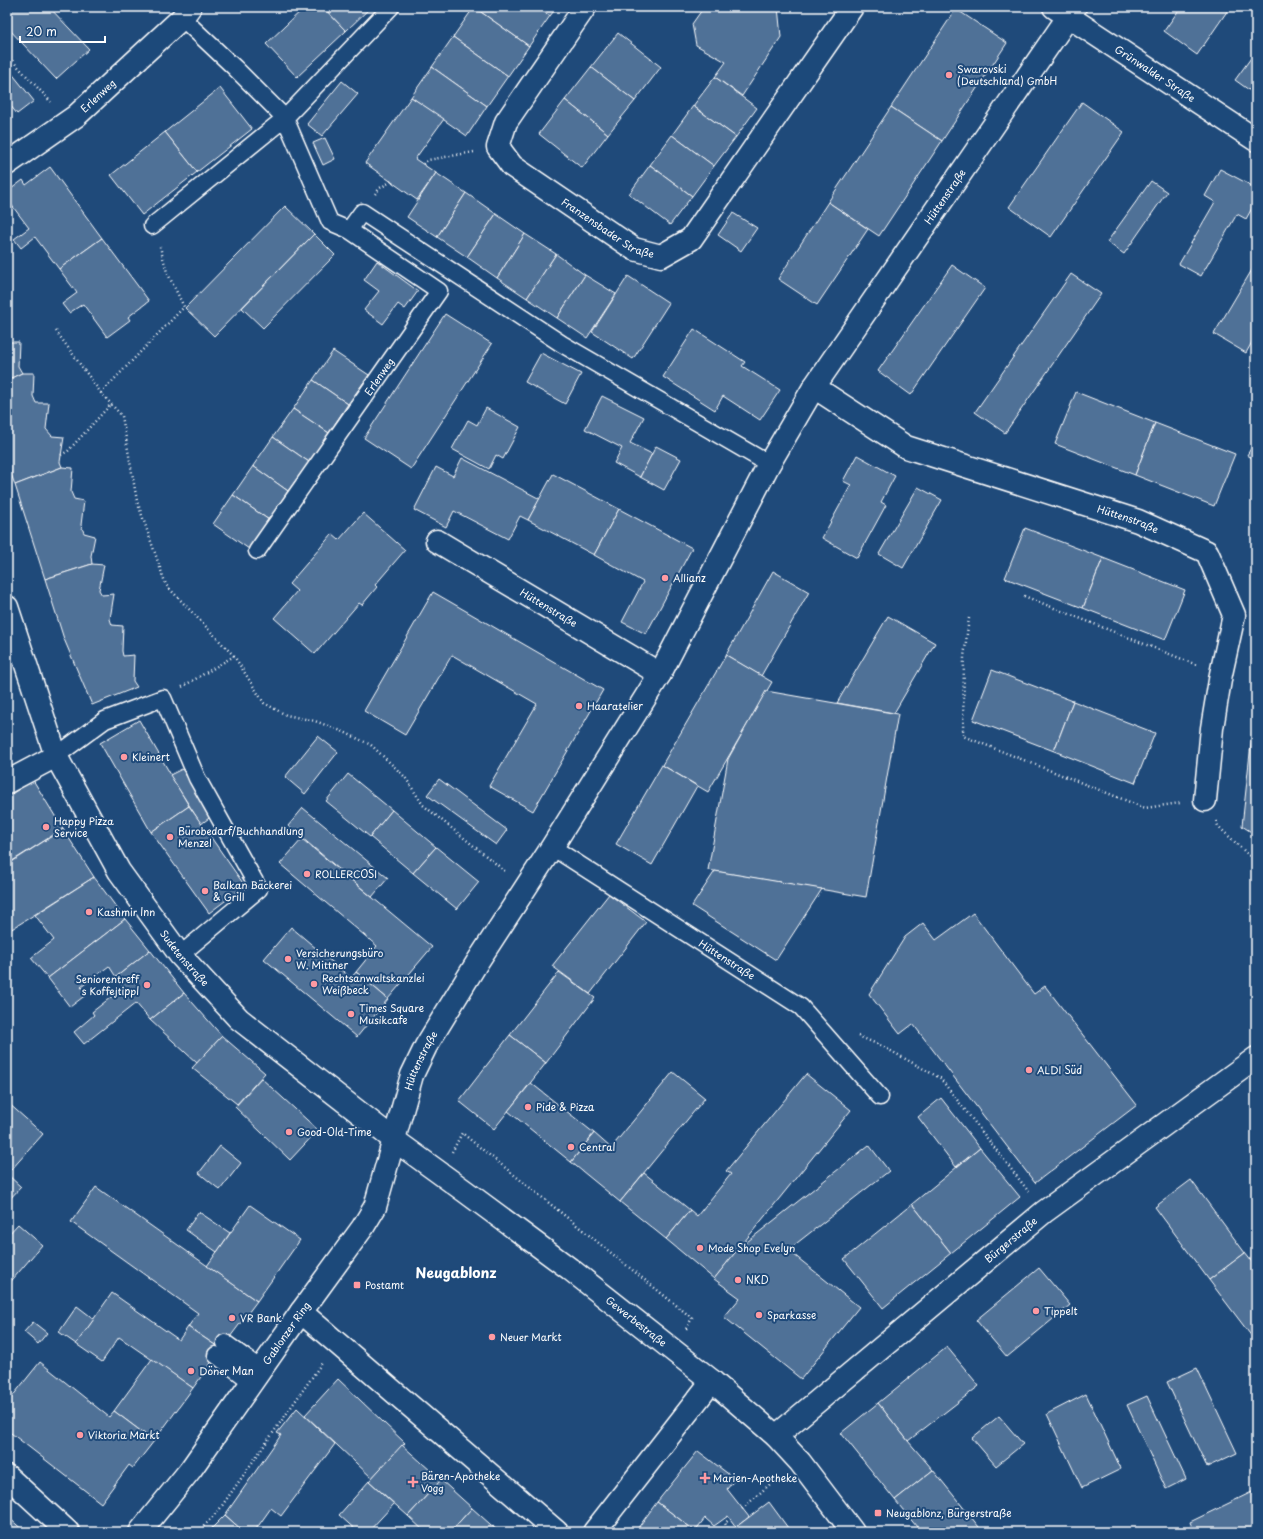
<svg xmlns="http://www.w3.org/2000/svg" width="1263" height="1539" font-family="'Playpen Sans',sans-serif">
<style>
.building{fill:#507197;stroke:#fff}
.lines{fill:none;stroke-linecap:round;stroke-linejoin:round}
.lane-casing{stroke:#fff;stroke-width:19}
.street-casing{stroke:#fff;stroke-width:25}
.secondary-casing{stroke:#fff;stroke-width:25}
.path{stroke:#fff;stroke-width:2.5;stroke-dasharray:1 3;stroke-linecap:butt}
.lane{stroke:#1f4a7a;stroke-width:16}
.street{stroke:#1f4a7a;stroke-width:22}
.secondary{stroke:#1f4a7a;stroke-width:22}
.poi-dot{fill:#ff9aa2;stroke:#1f4a7a;stroke-width:1.5}
.labels{text-anchor:middle;stroke-width:4;stroke-linejoin:round;paint-order:stroke}
.poi-label{font-size:10px;fill:#fff;stroke:#1f4a7a;text-anchor:start}
.street-label{font-size:10px;fill:#fff;stroke:#1f4a7a}
.district-label{font-size:14px;font-weight:bold;fill:#fff;stroke:#1f4a7a}
</style>
<rect width="100%" height="100%" fill="#1f4a7a"/>
<filter id="ink" filterUnits="userSpaceOnUse"><feTurbulence type="fractalNoise" baseFrequency=".025" numOctaves="2"/><feDisplacementMap in="SourceGraphic" scale="8" xChannelSelector="R" yChannelSelector="G"/><feConvolveMatrix kernelMatrix="1 2 1 2 8 2 1 2 1" color-interpolation-filters="sRGB"/></filter>
<g filter="url(#ink)">
<g class="building">
<polygon points="7,7 49,7 89,49 56,79 7,27"/>
<polygon points="305,7 323,7 346,31 297,77 266,44"/>
<polygon points="323,7 371,7 346,31"/>
<polygon points="474,7 529,46 508,76 453,37"/>
<polygon points="474,7 537,7 550,16 529,46"/>
<polygon points="537,7 557,7 550,16"/>
<polygon points="704,7 778,7 781,37 742,96 715,77 726,62 696,45 692,24"/>
<polygon points="1181,7 1230,7 1197,55 1164,31"/>
<polygon points="1249,7 1256,7 1256,14"/>
<polygon points="956,9 1007,43 942,141 891,107"/>
<polygon points="618,33 661,67 635,101 591,67"/>
<polygon points="453,37 508,76 487,106 432,67"/>
<polygon points="1256,51 1256,95 1235,80"/>
<polygon points="432,67 487,106 467,136 411,97"/>
<polygon points="591,67 635,101 608,134 565,100"/>
<polygon points="10,71 34,101 17,114 7,101 7,73"/>
<polygon points="715,77 757,108 736,137 693,106"/>
<polygon points="342,81 358,94 322,136 307,124"/>
<polygon points="220,88 252,129 197,172 165,132"/>
<polygon points="411,97 444,119 415,159 436,173 417,200 365,163"/>
<polygon points="565,100 608,134 582,168 539,134"/>
<polygon points="1082,102 1124,132 1051,237 1009,207"/>
<polygon points="693,106 736,137 714,166 672,135"/>
<polygon points="891,107 942,141 879,236 828,202"/>
<polygon points="165,132 197,172 142,215 111,175"/>
<polygon points="672,135 714,166 692,196 650,165"/>
<polygon points="325,138 335,159 323,165 313,143"/>
<polygon points="650,165 692,196 670,225 629,194"/>
<polygon points="50,167 102,238 59,269 35,237 21,248 14,239 29,228 7,199 7,192 23,180 26,185"/>
<polygon points="1220,169 1256,188 1256,201 1246,219 1237,214 1201,276 1179,264 1215,202 1205,196"/>
<polygon points="436,173 466,193 437,237 407,217"/>
<polygon points="1151,181 1167,192 1124,254 1107,242"/>
<polygon points="466,193 496,214 467,257 437,237"/>
<polygon points="828,202 868,229 817,305 778,279"/>
<polygon points="285,206 314,234 214,336 185,308"/>
<polygon points="733,213 757,228 741,251 718,235"/>
<polygon points="496,214 525,234 497,278 467,257"/>
<polygon points="314,234 335,255 263,328 242,308"/>
<polygon points="525,234 556,254 527,298 497,278"/>
<polygon points="102,238 149,301 128,317 130,320 107,337 83,304 69,313 62,304 77,293 59,269"/>
<polygon points="556,254 585,275 557,318 527,298"/>
<polygon points="377,261 418,291 405,309 398,304 383,324 364,310 379,291 364,280"/>
<polygon points="1256,263 1256,335 1246,353 1214,334"/>
<polygon points="952,265 985,288 911,395 878,371"/>
<polygon points="1071,274 1101,294 1005,433 975,412"/>
<polygon points="585,275 616,294 587,338 557,318"/>
<polygon points="628,276 669,303 633,359 592,332"/>
<polygon points="445,314 492,344 411,469 364,438"/>
<polygon points="694,329 745,362 742,366 780,390 760,420 723,396 715,410 663,377"/>
<polygon points="7,342 19,342 18,366 22,373 7,380"/>
<polygon points="333,351 369,375 348,404 313,380"/>
<polygon points="541,353 581,374 565,404 525,382"/>
<polygon points="22,373 34,373 33,396 36,403 49,403 46,429 52,436 64,437 60,462 62,467 15,485 7,463 7,380"/>
<polygon points="313,380 348,404 329,433 293,409"/>
<polygon points="1076,392 1155,423 1135,475 1055,444"/>
<polygon points="602,396 644,417 630,443 652,454 640,477 614,463 622,448 585,429"/>
<polygon points="486,408 520,427 503,459 496,455 489,469 452,449 468,420 477,425"/>
<polygon points="293,409 329,433 309,462 273,437"/>
<polygon points="1155,423 1235,454 1214,506 1135,475"/>
<polygon points="273,437 309,462 288,491 253,466"/>
<polygon points="1256,440 1256,460 1247,455"/>
<polygon points="656,446 681,459 664,490 640,477"/>
<polygon points="857,455 895,476 881,502 886,505 857,558 822,538 851,485 843,481"/>
<polygon points="462,458 540,499 528,520 520,516 508,539 454,511 446,527 414,510 436,467 453,476"/>
<polygon points="253,466 288,491 269,520 233,495"/>
<polygon points="62,467 73,468 71,492 74,499 84,501 81,525 84,533 95,536 91,556 92,564 45,579 15,485"/>
<polygon points="553,474 619,509 594,555 528,520"/>
<polygon points="918,487 942,500 903,568 879,554"/>
<polygon points="233,495 269,520 249,549 213,524"/>
<polygon points="619,509 692,548 646,634 622,622 643,582 594,555"/>
<polygon points="363,513 405,550 375,585 377,587 362,605 359,603 315,654 274,618 297,591 289,584 332,534 339,540"/>
<polygon points="1025,528 1103,558 1083,608 1005,578"/>
<polygon points="1103,558 1185,590 1165,640 1083,608"/>
<polygon points="92,564 104,565 99,590 102,595 114,594 110,619 112,625 123,626 122,651 123,656 134,655 133,681 137,687 92,705 64,639 45,579"/>
<polygon points="773,571 809,592 761,676 726,655"/>
<polygon points="433,592 603,690 533,811 489,786 537,704 452,655 405,735 364,711"/>
<polygon points="888,616 935,643 894,713 837,703"/>
<polygon points="726,655 772,682 708,792 662,765"/>
<polygon points="992,670 1073,701 1054,751 973,720"/>
<polygon points="766,691 898,714 866,897 708,870 728,759"/>
<polygon points="1256,698 1256,835 1242,826"/>
<polygon points="1073,701 1155,733 1135,783 1054,751"/>
<polygon points="139,720 189,806 151,832 100,743"/>
<polygon points="318,736 338,752 305,794 285,777"/>
<polygon points="7,739 13,754 7,758"/>
<polygon points="662,765 697,786 652,865 616,844"/>
<polygon points="182,769 212,816 201,824 170,775"/>
<polygon points="348,774 392,810 370,837 326,801"/>
<polygon points="439,779 507,830 496,845 427,795"/>
<polygon points="33,780 63,829 9,863 7,860 7,797"/>
<polygon points="189,806 245,886 209,913 151,832"/>
<polygon points="303,808 388,878 372,897 288,826"/>
<polygon points="392,810 436,847 413,873 370,837"/>
<polygon points="63,829 94,877 7,932 7,865"/>
<polygon points="302,839 432,947 388,999 356,972 377,946 280,864"/>
<polygon points="436,847 479,882 457,909 413,873"/>
<polygon points="715,871 822,889 776,960 692,906"/>
<polygon points="94,877 125,919 48,978 31,958 54,940 35,915"/>
<polygon points="609,894 646,922 590,994 552,966"/>
<polygon points="973,913 1034,994 1045,986 1137,1105 1035,1183 913,1024 900,1034 869,994 905,937 923,923 936,940"/>
<polygon points="125,919 150,950 116,977 109,966 81,987 87,994 70,1007 48,978"/>
<polygon points="291,927 351,978 356,972 388,999 357,1037 264,959"/>
<polygon points="150,950 184,993 150,1020 136,1003 84,1044 74,1032 94,1015 92,1012 124,987 116,977"/>
<polygon points="559,972 595,998 546,1063 510,1035"/>
<polygon points="184,993 222,1036 197,1063 150,1020"/>
<polygon points="510,1035 546,1063 494,1129 459,1101"/>
<polygon points="222,1036 265,1073 237,1104 192,1068"/>
<polygon points="673,1072 705,1098 620,1202 571,1162 594,1133 611,1148"/>
<polygon points="806,1074 851,1110 714,1279 666,1239 690,1210 697,1216 731,1174 726,1171"/>
<polygon points="261,1078 318,1130 290,1160 235,1107"/>
<polygon points="531,1083 594,1133 571,1162 508,1111"/>
<polygon points="941,1098 980,1148 956,1167 918,1117"/>
<polygon points="7,1102 43,1134 11,1170 7,1166"/>
<polygon points="869,1145 889,1171 788,1250 859,1307 801,1379 724,1317 740,1298 714,1279 738,1249"/>
<polygon points="220,1146 241,1163 220,1190 199,1173"/>
<polygon points="980,1148 1020,1197 951,1253 912,1204"/>
<polygon points="644,1173 690,1210 666,1239 620,1202"/>
<polygon points="7,1174 21,1187 7,1202"/>
<polygon points="1191,1180 1245,1253 1209,1280 1155,1207"/>
<polygon points="96,1187 257,1301 221,1349 188,1327 198,1313 71,1222"/>
<polygon points="912,1204 951,1253 883,1308 844,1259"/>
<polygon points="250,1205 300,1240 257,1301 207,1266"/>
<polygon points="199,1212 230,1233 217,1252 186,1230"/>
<polygon points="18,1224 42,1245 7,1286 7,1236"/>
<polygon points="1245,1253 1256,1267 1256,1342 1209,1280"/>
<polygon points="1039,1268 1070,1305 1007,1357 976,1320"/>
<polygon points="112,1293 179,1340 188,1327 221,1349 193,1388 119,1337 102,1362 76,1344"/>
<polygon points="77,1306 94,1319 76,1344 59,1332"/>
<polygon points="33,1322 47,1333 38,1344 24,1332"/>
<polygon points="947,1347 979,1386 908,1441 878,1403"/>
<polygon points="152,1359 193,1388 154,1441 114,1411"/>
<polygon points="40,1362 109,1417 114,1411 154,1441 133,1468 129,1465 101,1503 7,1430 7,1403"/>
<polygon points="1197,1368 1237,1453 1207,1467 1167,1382"/>
<polygon points="338,1379 405,1443 372,1478 305,1415"/>
<polygon points="1086,1394 1121,1469 1082,1488 1047,1414"/>
<polygon points="1147,1396 1186,1479 1166,1489 1127,1405"/>
<polygon points="878,1403 908,1441 933,1470 895,1500 841,1433"/>
<polygon points="297,1408 335,1444 281,1516 271,1508 254,1532 244,1532 225,1515 281,1435 277,1433"/>
<polygon points="999,1416 1023,1444 996,1466 972,1438"/>
<polygon points="402,1445 441,1480 408,1516 369,1481"/>
<polygon points="698,1451 735,1479 727,1489 749,1517 736,1527 728,1516 714,1526 705,1518 695,1531 657,1502"/>
<polygon points="933,1470 983,1532 921,1532 895,1500"/>
<polygon points="441,1480 472,1508 450,1532 425,1532 408,1516"/>
<polygon points="369,1481 394,1504 368,1532 358,1532 339,1515"/>
<polygon points="1256,1490 1256,1532 1194,1532 1190,1522"/>
<polygon points="657,1502 695,1531 697,1532 635,1532"/>
<polygon points="769,1502 791,1532 740,1532 736,1527"/>
<polygon points="472,1508 499,1532 450,1532"/>
<polygon points="225,1515 244,1532 208,1532"/>
<polygon points="8,1517 25,1532 7,1532 7,1518"/>
</g>
<g class="lines">
<defs>
<g id="lane">
<polyline points="182,18 235,68 285,118 330,222 349,230 362,212 562,344 769,464"/>
<polyline points="152,226 285,118 391,7"/>
<path id="s1" d="M257 551 439 291 349 230"/>
<polyline points="56,756 105,720 163,698 197,778 259,889 180,955"/>
<path id="s2" d="M552 847 801 1007 880 1097"/>
<polyline points="225,1343 261,1369"/>
<polyline points="216,1355 252,1382"/>
</g>
<g id="street">
<path id="s3" d="M585 7 506 122 498 147 512 166 634 249 661 256 691 239 852 7"/>
<path id="s4" d="M1054 7 1256 140"/>
<path id="s5" d="M7 164 76 116 182 18 190 7"/>
<path id="s6" d="M814 387 906 447 1138 521 1207 552 1234 615 1221 674 1212 728 1205 800"/>
<path id="s7" d="M437 541 660 674"/>
<polyline points="7,782 56,756"/>
<polyline points="301,1312 557,1532"/>
<path id="s8" d="M776 1436 1044 1212 1256 1058"/>
<polyline points="7,1476 68,1532"/>
<path id="s9" d="M140 1532 191 1469 301 1312 363 1227 375 1207 412 1075 426 1046 478 961 552 847 660 674 769 464 814 387 1075 7"/>
<polyline points="594,1532 712,1381"/>
</g>
<g id="secondary">
<path id="s10" d="M7 607 56 756 119 871 180 955 239 1019 393 1139 466 1192 570 1269 712 1381 776 1436 800 1462 853 1532"/>
</g>
</defs>
<use href="#lane" class="lane-casing"/>
<use href="#street" class="street-casing"/>
<use href="#secondary" class="secondary-casing"/>
<g class="path">
<polyline points="7,55 51,102"/>
<polyline points="423,164 428,160 474,152"/>
<polyline points="375,194 380,188 392,181"/>
<polyline points="56,331 101,393 122,416 137,501 166,585 234,656"/>
<polyline points="101,393 184,307 167,272 160,247"/>
<polyline points="61,455 68,451 111,404"/>
<polyline points="7,477 12,474"/>
<polyline points="1024,596 1197,665"/>
<polyline points="969,618 964,657 963,736 1145,808 1180,803"/>
<polyline points="182,687 234,656 264,703 286,715 315,721 344,732 371,745 405,777 423,805 506,872"/>
<polyline points="1216,821 1218,826 1256,862"/>
<polyline points="858,1036 882,1046 940,1078 1029,1192"/>
<polyline points="452,1152 462,1133 692,1318 686,1329"/>
<polyline points="742,1509 778,1477"/>
<polyline points="198,1532 219,1510 322,1363"/>
<polyline points="729,1532 725,1523 730,1519"/>
</g>
<use href="#lane" class="lane"/>
<use href="#street" class="street"/>
<use href="#secondary" class="secondary"/>
</g>
</g>
<g class="poi-dot">
<circle cx="949" cy="75" r="4"/>
<circle cx="665" cy="578" r="4"/>
<circle cx="579" cy="706" r="4"/>
<circle cx="124" cy="757" r="4"/>
<circle cx="46" cy="827" r="4"/>
<circle cx="170" cy="837" r="4"/>
<circle cx="307" cy="874" r="4"/>
<circle cx="205" cy="891" r="4"/>
<circle cx="89" cy="912" r="4"/>
<circle cx="288" cy="959" r="4"/>
<circle cx="314" cy="984" r="4"/>
<circle cx="147" cy="985" r="4"/>
<circle cx="351" cy="1014" r="4"/>
<circle cx="1029" cy="1070" r="4"/>
<circle cx="528" cy="1107" r="4"/>
<circle cx="289" cy="1132" r="4"/>
<circle cx="571" cy="1147" r="4"/>
<circle cx="700" cy="1248" r="4"/>
<circle cx="738" cy="1280" r="4"/>
<rect x="353" y="1281" width="8" height="8" rx="2"/>
<circle cx="1036" cy="1311" r="4"/>
<circle cx="759" cy="1315" r="4"/>
<circle cx="232" cy="1318" r="4"/>
<circle cx="492" cy="1337" r="4"/>
<circle cx="191" cy="1371" r="4"/>
<circle cx="80" cy="1435" r="4"/>
<path d="M703 1472h4v4h4v4h-4v4h-4v-4h-4v-4h4z"/>
<path d="M411 1476h4v4h4v4h-4v4h-4v-4h-4v-4h4z"/>
<rect x="874" y="1509" width="8" height="8" rx="2"/>
</g>
<g class="labels">
<g class="poi-label">
<text x="957" y="73">Swarovski<tspan x="957" dy="12">(Deutschland) GmbH</tspan></text>
<text x="673" y="582">Allianz</text>
<text x="587" y="710">Haaratelier</text>
<text x="132" y="761">Kleinert</text>
<text x="54" y="825">Happy Pizza<tspan x="54" dy="12">Service</tspan></text>
<text x="178" y="835">Bürobedarf/Buchhandlung<tspan x="178" dy="12">Menzel</tspan></text>
<text x="315" y="878">ROLLERCOSI</text>
<text x="213" y="889">Balkan Bäckerei<tspan x="213" dy="12">&amp; Grill</tspan></text>
<text x="97" y="916">Kashmir Inn</text>
<text x="296" y="957">Versicherungsbüro<tspan x="296" dy="12">W. Mittner</tspan></text>
<text x="322" y="982">Rechtsanwaltskanzlei<tspan x="322" dy="12">Weißbeck</tspan></text>
<text x="139" y="983" text-anchor="end">Seniorentreff<tspan x="139" dy="12">s Koffejtippl</tspan></text>
<text x="359" y="1012">Times Square<tspan x="359" dy="12">Musikcafe</tspan></text>
<text x="1037" y="1074">ALDI Süd</text>
<text x="536" y="1111">Pide &amp; Pizza</text>
<text x="297" y="1136">Good-Old-Time</text>
<text x="579" y="1151">Central</text>
<text x="708" y="1252">Mode Shop Evelyn</text>
<text x="746" y="1284">NKD</text>
<text x="365" y="1289">Postamt</text>
<text x="1044" y="1315">Tippelt</text>
<text x="767" y="1319">Sparkasse</text>
<text x="240" y="1322">VR Bank</text>
<text x="500" y="1341">Neuer Markt</text>
<text x="199" y="1375">Döner Man</text>
<text x="88" y="1439">Viktoria Markt</text>
<text x="421" y="1480">Bären-Apotheke<tspan x="421" dy="12">Vogg</tspan></text>
<text x="713" y="1482">Marien-Apotheke</text>
<text x="886" y="1517">Neugablonz, Bürgerstraße</text>
</g>
<g class="street-label">
<text dy="4" stroke="none"><textPath href="#s4" startOffset="121">Grünwalder Straße</textPath></text>
<text dy="4" stroke="none"><textPath href="#s5" startOffset="114">Erlenweg</textPath></text>
<text dy="4" stroke="none"><textPath href="#s9" startOffset="1567">Hüttenstraße</textPath></text>
<text dy="4" stroke="none"><textPath href="#s3" startOffset="304">Franzensbader Straße</textPath></text>
<text dy="4" stroke="none"><textPath href="#s1" startOffset="213">Erlenweg</textPath></text>
<text dy="4" stroke="none"><textPath href="#s6" startOffset="343">Hüttenstraße</textPath></text>
<text dy="4" stroke="none"><textPath href="#s7" startOffset="130">Hüttenstraße</textPath></text>
<text dy="4" stroke="none"><textPath href="#s10" startOffset="397">Sudetenstraße</textPath></text>
<text dy="4" stroke="none"><textPath href="#s2" startOffset="208">Hüttenstraße</textPath></text>
<text dy="4" stroke="none"><textPath href="#s9" startOffset="555">Hüttenstraße</textPath></text>
<text dy="4" stroke="none"><textPath href="#s8" startOffset="306">Bürgerstraße</textPath></text>
<text dy="4" stroke="none"><textPath href="#s10" startOffset="978">Gewerbestraße</textPath></text>
<text dy="4" stroke="none"><textPath href="#s9" startOffset="247">Gablonzer Ring</textPath></text>
</g>
<g class="district-label">
<text x="456" y="1278">Neugablonz</text>
</g>
</g>
<rect width="1263" height="1539" fill="none" stroke="#1f4a7a" stroke-width="24"/>
<rect x="12" y="12" width="1239" height="1515" fill="none" stroke="#fff" stroke-width="1.5" filter="url(#ink)"/>
<path d="M20 36v6h85v-6" fill="none" stroke="#ffffff" stroke-width="2"/>
<text x="26" y="36" font-size="12" fill="#ffffff" stroke="#1f4a7a" stroke-width="3" paint-order="stroke">20 m</text>
</svg>
